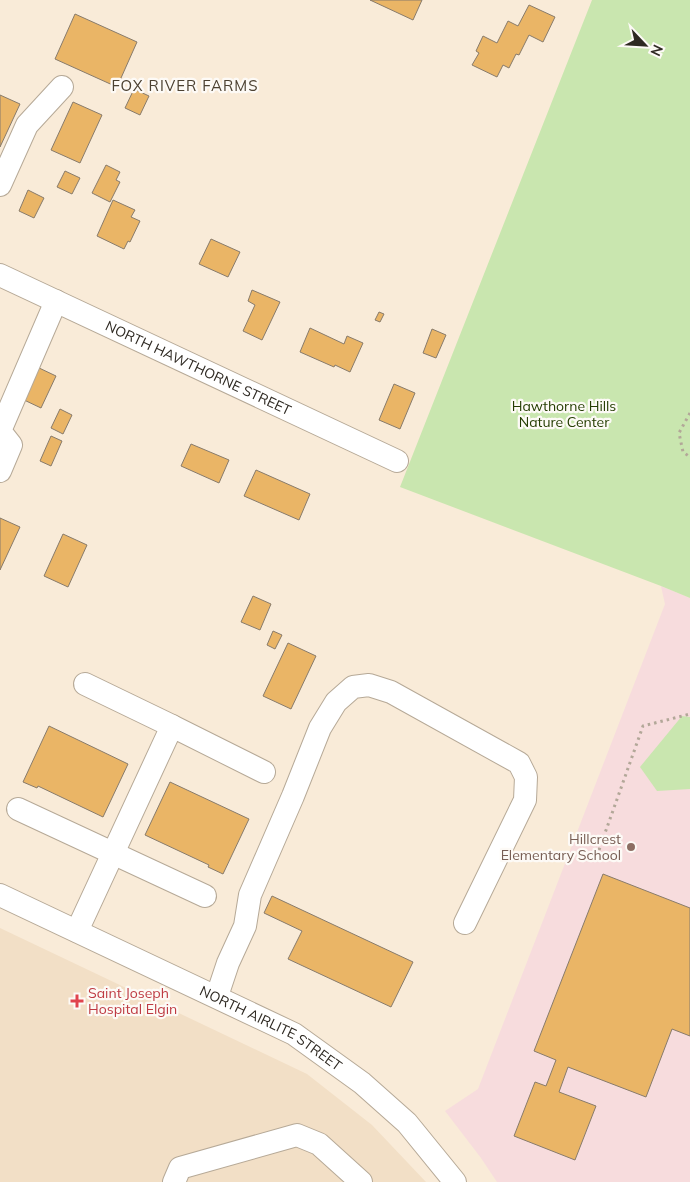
<svg xmlns="http://www.w3.org/2000/svg" width="690" height="1182" font-family="Mulish,sans-serif">
<style>
.built{fill:#f2dfc6}
.education{fill:#f7dcdd}
.green{fill:#c9e6af}
.building{fill:#eab566;stroke:#887b6b}
.lines{fill:none;stroke-linecap:round;stroke-linejoin:round}
.minor-casing{stroke:#b6a997;stroke-width:24}
.path{stroke:#b2a798;stroke-width:3;stroke-dasharray:2.5 4;stroke-linecap:butt}
.minor{stroke:#fff;stroke-width:22}
.education-dot{fill:#8d6e63;stroke:#fdfaf6;stroke-width:2}
.health-dot{fill:#e0444e;stroke:#fdfaf6;stroke-width:2}
.labels{text-anchor:middle;stroke-width:4.5;stroke-linejoin:round;paint-order:stroke}
.street-label{font-size:14px;fill:#2e2922;stroke:#fdfaf6}
.park-label{font-size:14px;fill:#243d02;stroke:#fdfaf6}
.education-label{font-size:14px;fill:#785e54;stroke:#fdfaf6;text-anchor:end}
.health-label{font-size:14px;fill:#be3a42;stroke:#fdfaf6;text-anchor:start}
.neighbourhood-label{font-size:15px;letter-spacing:1px;fill:#4c4131;stroke:#fdfaf6}
</style>
<rect width="100%" height="100%" fill="#f9ebd8"/>
<polygon class="built" points="0,928 307,1074 372,1125 426,1182 0,1182"/>
<polygon class="education" points="661,586 690,598 690,1182 497,1182 481,1158 445,1111 478,1089 665,604"/>
<g class="green">
<polygon points="592,0 690,0 690,598 661,586 400,487"/>
<polygon points="682,716 690,717 690,789 657,791 640,767"/>
</g>
<g class="building">
<polygon points="370,0 422,0 413,20"/>
<polygon points="529,5 555,17 543,42 529,35 519,55 516,54 509,68 503,65 497,77 472,65 479,53 476,51 483,36 497,43 508,21 518,26"/>
<polygon points="75,14 137,42 117,87 55,59"/>
<polygon points="134,89 149,96 140,115 125,108"/>
<polygon points="0,95 20,104 0,147"/>
<polygon points="73,102 102,115 80,163 51,150"/>
<polygon points="106,165 120,172 116,180 120,182 110,202 92,193"/>
<polygon points="65,171 80,178 72,194 57,187"/>
<polygon points="28,190 44,198 34,218 19,211"/>
<polygon points="113,200 135,210 131,217 140,221 130,242 128,241 124,249 97,236"/>
<polygon points="211,239 240,252 228,277 199,264"/>
<polygon points="252,290 280,302 262,340 243,331 255,305 248,301"/>
<polygon points="379,312 384,314 380,322 375,320"/>
<polygon points="310,328 344,344 347,336 363,343 350,372 335,365 334,367 300,352"/>
<polygon points="432,329 446,335 436,358 423,353"/>
<polygon points="37,367 56,376 41,408 22,399"/>
<polygon points="394,384 415,393 400,429 379,420"/>
<polygon points="60,409 72,415 63,434 51,428"/>
<polygon points="51,436 62,441 51,466 40,461"/>
<polygon points="191,444 229,460 219,483 181,466"/>
<polygon points="256,470 310,494 299,520 244,496"/>
<polygon points="0,518 20,527 0,570"/>
<polygon points="63,534 87,545 68,587 44,576"/>
<polygon points="253,596 271,604 260,630 241,622"/>
<polygon points="273,631 282,635 275,649 267,645"/>
<polygon points="288,643 316,656 291,709 263,696"/>
<polygon points="49,726 128,764 103,817 38,786 37,788 23,782"/>
<polygon points="170,782 249,819 223,874 208,867 209,865 145,835"/>
<polygon points="603,874 690,908 690,1036 672,1029 646,1097 568,1067 559,1092 596,1106 575,1160 514,1136 535,1082 546,1086 556,1060 534,1051"/>
<polygon points="272,896 413,962 391,1007 288,959 302,931 264,913"/>
</g>
<g class="lines">
<defs>
<g id="minor">
<polyline points="0,185 27,125 62,87"/>
<path id="s1" d="M0 275 397 461"/>
<polyline points="0,471 11,445 0,431 56,301"/>
<polyline points="85,684 172,726"/>
<polyline points="18,809 205,896"/>
<path id="s2" d="M0 895 294 1034 362 1083 407 1123 455 1182"/>
<polyline points="77,931 172,726 264,772"/>
<polyline points="217,996 228,963 245,926 250,895 293,796 320,728 336,702 353,687 369,685 391,692 519,763 526,777 525,800 465,923"/>
<polyline points="174,1182 180,1168 297,1135 319,1144 361,1182"/>
</g>
</defs>
<use href="#minor" class="minor-casing"/>
<g class="path">
<polyline points="690,413 679,433 683,452 690,457"/>
<polyline points="599,850 643,726 690,714"/>
</g>
<use href="#minor" class="minor"/>
</g>
<circle class="education-dot" cx="631" cy="847" r="5"/>
<path class="health-dot" d="M74.5 993.5h5v5h5v5h-5v5h-5v-5h-5v-5h5z"/>
<g class="labels">
<g class="street-label">
<text dy="5" stroke="none"><textPath href="#s1" startOffset="219">NORTH HAWTHORNE STREET</textPath></text>
<text dy="5" stroke="none"><textPath href="#s2" startOffset="302">NORTH AIRLITE STREET</textPath></text>
</g>
<g class="park-label">
<text x="564" y="411">Hawthorne Hills<tspan x="564" dy="16">Nature Center</tspan></text>
</g>
<g class="education-label">
<text x="621" y="844">Hillcrest<tspan x="621" dy="16">Elementary School</tspan></text>
</g>
<g class="health-label">
<text x="88" y="998">Saint Joseph<tspan x="88" dy="16">Hospital Elgin</tspan></text>
</g>
<g class="neighbourhood-label">
<text x="185" y="91">FOX RIVER FARMS</text>
</g>
</g>
<g transform="translate(645 45) rotate(115)" stroke="#fdfaf6" stroke-width="4" paint-order="stroke">
<path d="M0-4L9 19L0 12L-9 19Z" fill="#2e2922"/>
<text y="-8" font-size="14" font-weight="bold" text-anchor="middle" fill="#2e2922">N</text>
</g>
</svg>
